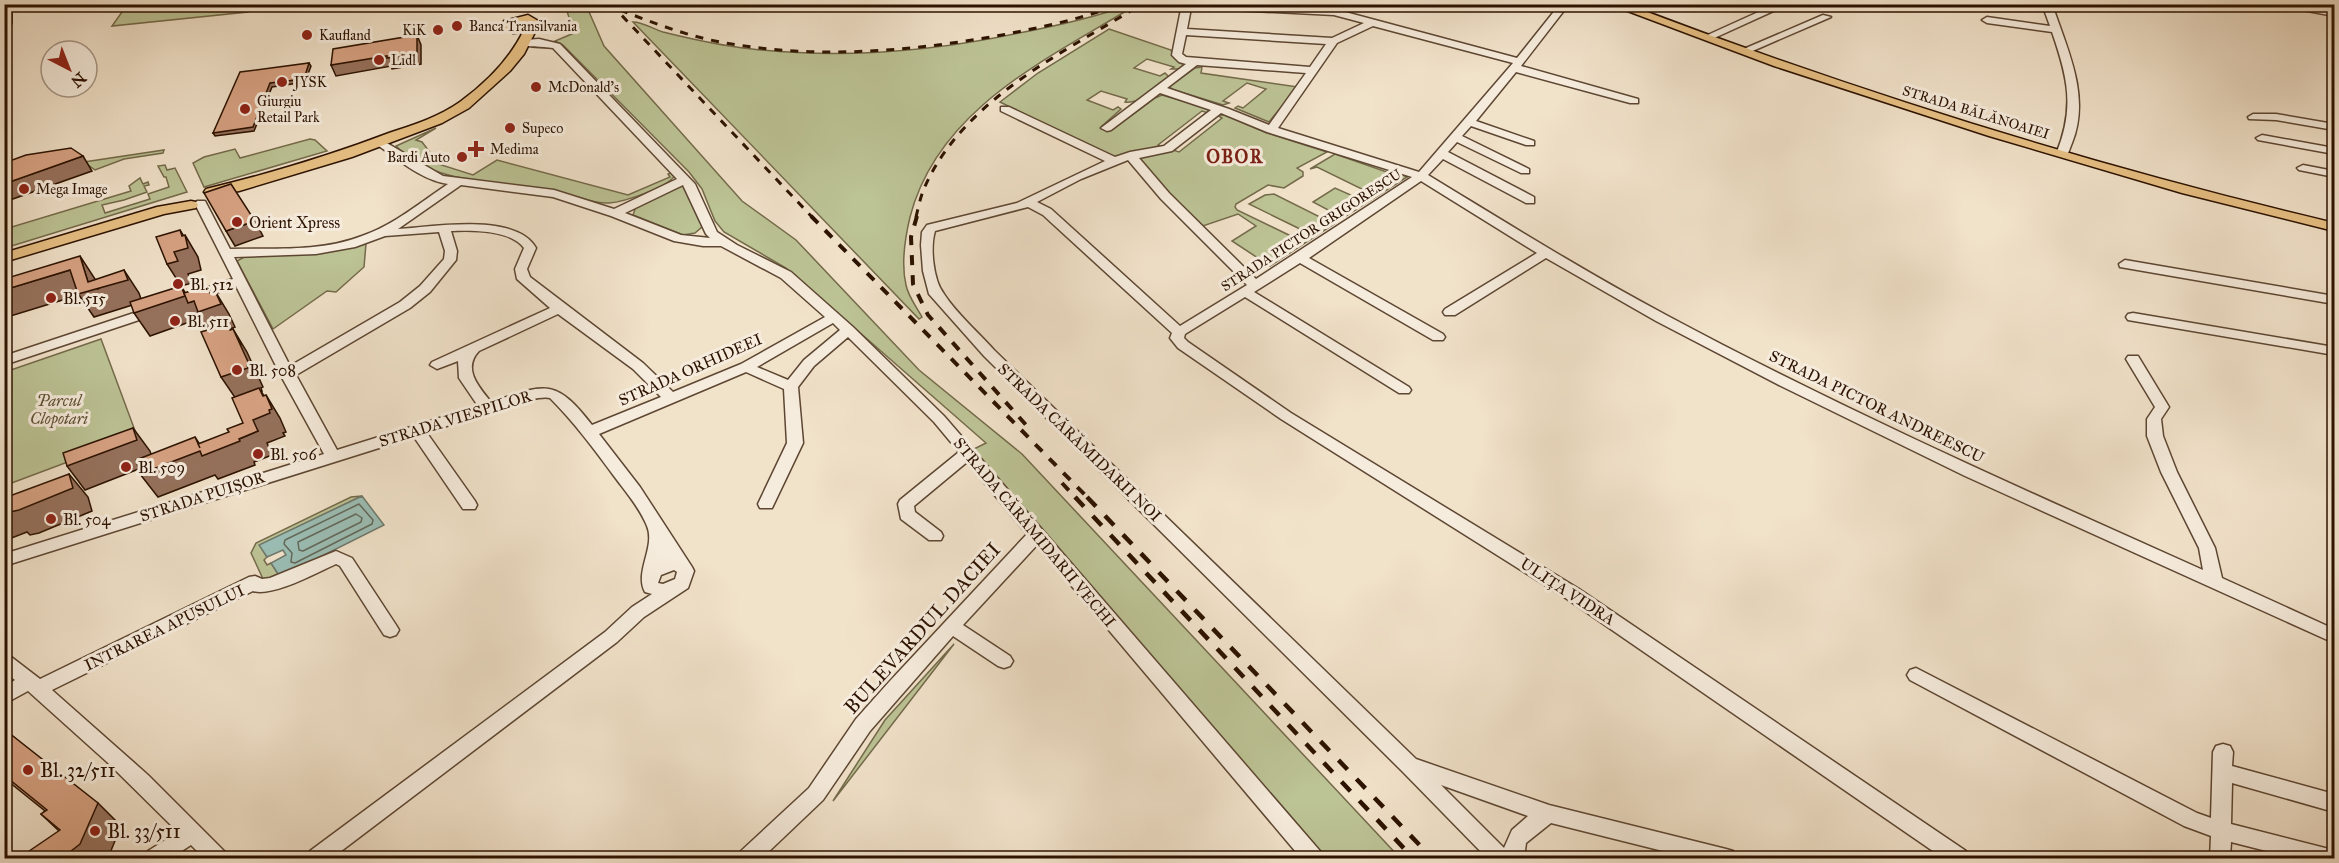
<svg xmlns="http://www.w3.org/2000/svg" width="2339" height="863" font-family="'IM FELL Great Primer',serif">
<style>
.green{fill:#bcc395;stroke:#746a4a;stroke-width:1.5}
.water{fill:#9bbeb5;stroke:#6f796d;stroke-width:1.5}
.lines{fill:none;stroke-linecap:round;stroke-linejoin:round}
.shore{stroke:#64685a;stroke-width:1.5}
.minor-casing{stroke:#5d4632;stroke-width:3}
.major-casing{stroke:#2c1200;stroke-width:3}
.minor{fill:#f6ecdd;fill-rule:evenodd}
.major{fill:#e8c185;fill-rule:evenodd}
.rail-far2{stroke:#2c1200;stroke-width:3;stroke-dasharray:8 8;stroke-linecap:butt}
.rail-far1{stroke:#2c1200;stroke-width:4;stroke-dasharray:10 10;stroke-linecap:butt}
.rail{stroke:#2c1200;stroke-width:4.5;stroke-dasharray:13 13;stroke-linecap:butt}
.wall{fill:#b98b71;stroke:#2c1200;stroke-width:1.5}
.shaded-wall{fill:#96715c;stroke:#2c1200;stroke-width:1.5}
.building{fill:#d7a283;stroke:#2c1200;stroke-width:1.5}
.poi-dot{fill:#8f2418;stroke:#f6ecdd;stroke-width:2}
.labels{text-anchor:middle;stroke-width:6;stroke-linejoin:round;paint-order:stroke}
.far-poi-label{font-size:14px;fill:#2c1200;stroke:#f6ecdd;text-anchor:start}
.far-street-label{font-size:14px;fill:#2c1200;stroke:#f6ecdd}
.poi-label{font-size:16px;fill:#2c1200;stroke:#f6ecdd;text-anchor:start}
.street-label{font-size:16px;fill:#2c1200;stroke:#f6ecdd}
.park-label{font-size:16px;font-style:italic;fill:#5e5034;stroke:#f6ecdd}
.far-district-label{font-size:18px;font-weight:bold;letter-spacing:1.5px;fill:#7a1f14;stroke:#f6ecdd}
.near-street-label{font-size:20px;fill:#2c1200;stroke:#f6ecdd}
.near-poi-label{font-size:20px;fill:#2c1200;stroke:#f6ecdd;text-anchor:start}
</style>
<rect width="100%" height="100%" fill="#f1e2ca"/>
<filter id="stains"><feTurbulence type="fractalNoise" baseFrequency=".00333" numOctaves="4"/><feColorMatrix values="0 0 0 0 .2 0 0 0 0 .09 0 0 0 0 .02 0 0 0 .5 -.17"/></filter>
<radialGradient id="worn" r=".72"><stop offset=".6" stop-color="#630" stop-opacity="0"/><stop offset="1" stop-color="#630" stop-opacity=".3"/></radialGradient>
<g class="green">
<polygon points="127,5 127,4 250,5 248,12 112,26"/>
<polygon points="565,5 586,5 604,46 742,201 796,240 919,370 1022,454 1400,858 1324,858 972,450 986,443 786,268 724,232 715,221 702,189 689,172 563,45 555,41 574,33"/>
<path d="M1129 5H1136C1048 59 938 108 910 217 905 238 901 264 906 285 908 296 917 308 922 317L919 319 633 22C643 22 653 29 663 32 691 39 723 46 752 49 843 59 930 52 1019 33 1056 26 1093 18 1129 5Z"/>
<path d="M1109 29 1171 50 1174 58 1185 66 1180 69H1171L1174 67 1147 59 1134 68 1160 76 1165 73 1169 77C1159 86 1138 105 1125 102L1127 99 1101 91 1087 100 1113 110 1118 107 1121 109 1102 126 1112 130 1155 98 1162 95 1208 108V113L1202 111 1158 145 1163 147 1114 158 1000 102 1038 73Z"/>
<polygon points="1202,67 1201,73 1298,87 1269,122 1235,108 1238,106 1243,108 1266,89 1247,83 1223,101 1229,103 1223,105 1171,89 1170,86 1195,68"/>
<polygon points="1217,115 1225,115 1267,133 1327,152 1297,168 1303,172 1303,176 1284,188 1268,185 1236,204 1235,207 1237,210 1291,236 1300,229 1249,204 1265,195 1274,194 1334,224 1270,266 1232,241 1256,226 1238,214 1200,227 1135,156 1173,150 1179,152 1222,118"/>
<path d="M436 128 416 140 422 142 435 159 432 162 473 175 497 160 628 195 670 177 668 174 673 172 675 175C669 187 624 202 609 203 591 204 574 194 556 191 506 182 433 186 396 146Z"/>
<polygon points="310,139 315,140 327,151 204,187 193,163 204,157 235,149 240,158"/>
<polygon points="164,150 163,153 124,159 95,170 84,162"/>
<polygon points="1335,154 1398,176 1401,174 1407,177 1343,218 1313,202 1335,188 1355,197 1366,191 1317,167 1310,169"/>
<polygon points="165,165 167,170 175,168 187,192 5,248 5,229 131,191 129,186 140,178 143,184 148,182 149,185 144,186 147,192 124,200 102,205 105,213 150,199 148,194 169,187 166,177 164,177 158,166"/>
<polygon points="682,186 685,187 703,226 695,233 683,235 633,215 636,206"/>
<polygon points="366,244 364,267 336,292 327,291 273,329 237,261 246,256 321,253"/>
<polygon points="101,339 137,436 9,484 4,465 4,397 8,396 5,372"/>
<polygon points="362,496 260,545 267,557 264,560 267,565 271,563 280,577 263,579 251,553 256,543 351,497"/>
<polygon points="954,644 833,801 885,720"/>
</g>
<polygon class="water" points="362,496 384,525 280,577 271,563 286,555 283,550 267,557 259,545"/>
<g class="lines">
<g class="shore">
<polygon points="359,504 373,520 372,524 295,563 291,562 292,553 284,544 285,540"/>
<polygon points="356,514 362,518 361,522 303,551 299,550 298,542"/>
</g>
<defs>
<g id="minor">
<path d="M1182 4 1334 9 1517 58 1560 4H1569L1521 66 1638 99V103H1630L1516 72 1476 121 1534 141V145H1526L1471 126 1462 136 1529 169V173H1521L1457 142 1448 152 1534 197V203H1526L1443 159 1428 175C1507 223 1585 272 1666 315 1841 409 2022 489 2203 570L2199 548 2161 472 2147 436V419L2155 407 2126 359 2128 356H2138L2169 407 2161 419 2163 436 2177 472 2215 548 2222 578 2334 629V643L1965 476 1781 386 1656 321 1546 258 1455 315H1445L1443 312 1445 309 1537 253 1421 181 1309 258 1443 334 1445 337 1443 340H1433L1300 263 1254 292 1409 387 1411 390 1409 393H1399L1245 297 1185 334 1184 338 1188 342 1291 413 1579 589 1966 851 1969 858H1943L1567 599 1281 419 1178 348 1170 338 1172 333 1043 215 1028 207 935 231C930 247 933 280 944 294 957 314 978 332 994 350L1416 759 1549 805 1726 849 1733 851 1736 858H1691L1551 823 1526 843 1524 858H1487L1402 771 984 356 929 294 923 271 921 245 922 232 927 225 1017 203 1105 161 1001 111V107H1009L1115 157 1130 152 1164 146 1211 110 1160 93 1111 130 1107 131 1101 128 1186 64 1179 62 1172 55ZM1191 8 1334 15 1364 23 1332 38 1187 29ZM1373 26 1513 63 1419 172 1278 128 1337 43ZM1186 35 1326 44 1310 67 1186 57 1182 54ZM1197 65 1306 73 1269 125 1229 109 1167 88ZM1221 113 1267 132 1412 177 1256 279 1169 193 1139 158 1172 151ZM1128 160 1161 199 1247 285 1180 326 1051 209 1037 202 1081 179ZM1441 785 1528 816 1512 830 1504 848Z"/>
<polygon points="1776,4 1789,4 1710,40 1701,38"/>
<path d="M2042 4H2052C2067 49 2091 96 2072 143 2069 150 2069 155 2062 157L2056 154C2075 108 2068 78 2052 32L1987 23 1982 20 1987 17 2050 26Z"/>
<polygon points="2270,4 2296,4 2334,10 2334,16"/>
<polygon points="1823,15 1831,17 1748,53 1739,51"/>
<path d="M539 39 560 44 695 184 717 232 737 245 791 272 853 327 944 416 1320 851 1323 858H1301L1037 545 963 625 1010 656 1013 661 1010 666 1004 668 998 666 953 636 870 731 823 800 762 858H738L741 851 809 788 856 719 889 682 1027 534 967 462 914 506 915 512 941 532 943 536 941 540H929L901 519 898 504 900 500 959 452 934 422 848 337 814 366 798 387 803 443 772 508H760L758 504 787 443 784 389 746 372 599 434 640 487 692 567 694 571 688 588 644 617 617 642 332 858H307L310 851 605 632 632 607 652 594 645 592C634 572 656 547 647 526 640 508 625 491 614 476 594 449 574 422 550 398 533 393 449 426 427 433L475 501 477 505 475 509H463L414 437 4 566V554L324 454 280 374 236 286 192 301 185 297 187 294 233 279 195 204 197 201H205L230 249C274 248 321 252 362 236 394 225 421 202 448 184 421 180 398 159 376 144V140L380 139 443 176 554 190 614 209 677 179 553 48C542 46 526 48 519 43L524 40ZM461 185 553 197 611 216 674 241 703 246H721L781 278 825 317 741 364 673 392 643 363 530 277 527 269 536 248C516 212 432 227 398 229ZM683 185 706 234 710 238 681 235 625 213ZM451 231C471 230 511 230 524 248L515 269 517 279 550 308 432 362 430 365 437 369 458 361 459 378 478 406 337 450 296 375 410 308 430 292 456 260 457 251ZM439 232 445 251 444 259 420 286 400 302 290 366 234 257 316 254 355 247 385 236ZM558 314 633 369 661 397 592 425C554 376 545 385 491 402 479 387 462 369 479 351ZM833 323 840 330 804 360 788 380 757 367ZM674 570 677 572 675 579 663 584 658 583 661 575Z"/>
<polygon points="2253,114 2276,114 2334,124 2334,130 2276,120 2249,119 2248,117"/>
<polygon points="2262,135 2334,148 2334,154 2258,140 2256,138"/>
<polygon points="2303,165 2334,171 2334,177 2299,170 2297,168"/>
<polygon points="2125,260 2334,296 2334,304 2120,267 2119,264"/>
<polygon points="155,306 160,307 162,310 160,313 4,365 4,356"/>
<polygon points="2133,313 2334,347 2334,355 2128,320 2126,317 2128,314"/>
<path d="M336 551 352 558 396 625 399 630 396 635 390 637 384 635 340 566 336 564C316 573 273 597 253 591L52 690 148 775 224 851 227 858H204L191 845 171 858H145L148 851 178 832 107 762 28 691 4 704V687L15 680 4 672V654L10 656 40 679 249 577 255 576 262 579 270 578Z"/>
<polygon points="1916,668 2197,813 2211,818 2213,752 2216,746 2223,744 2230,746 2233,752 2232,766 2334,794 2334,812 2232,783 2231,824 2329,849 2334,851 2334,858 2294,858 2231,842 2230,858 2210,858 2211,836 2184,826 1910,680 1907,675 1910,670"/>
</g>
<g id="major">
<path d="M1609 4H1626C1857 92 2094 166 2334 223V231L2182 193 1989 136 1774 66Z"/>
<path d="M528 15 540 22 524 54 510 71 469 108 442 123 352 157 239 191 211 196 204 192 206 189C268 174 329 156 389 133 413 125 439 117 460 102 486 83 509 60 523 32L513 33 500 27 504 21ZM526 22 520 26H513V25Z"/>
<polygon points="191,201 196,202 198,205 196,208 164,214 4,262 4,253 157,207"/>
</g>
</defs>
<use href="#minor" class="minor-casing"/>
<use href="#major" class="major-casing"/>
<use href="#minor" class="minor"/>
<use href="#major" class="major"/>
<g class="rail-far2">
<polyline points="611,4 812,217"/>
<path d="M620 10C651 22 682 34 715 41 810 60 908 52 1002 35 1042 27 1082 19 1121 4"/>
<path d="M916 217C918 209 920 199 923 191 961 100 1063 53 1142 4"/>
</g>
<g class="rail-far1">
<polyline points="811,216 1089,499"/>
<polyline points="917,216 911,237 913,284 928,315 1027,426"/>
<polyline points="1062,483 1077,499"/>
</g>
<g class="rail">
<polyline points="1075,497 1413,858"/>
<polyline points="1087,497 1432,858"/>
</g>
</g>
<polygon class="wall" points="4,729 121,826 59,831 41,814 45,811 4,778"/>
<g class="shaded-wall">
<polygon points="6,4 12,4 12,24 4,26 4,15"/>
<polygon points="417,35 421,45 421,64 392,69 391,66 336,76 331,65"/>
<polygon points="309,63 311,66 305,82 272,87 254,131 215,136 213,133 270,83"/>
<polygon points="83,156 92,171 7,201 4,197 4,184"/>
<polygon points="255,221 263,236 235,246 226,231"/>
<polygon points="180,230 186,240 185,235 198,257 201,270 188,274 192,283 181,286 167,264 174,252 182,236"/>
<polygon points="80,256 95,279 98,289 124,270 139,293 142,302 94,317 79,295 4,318 4,290 70,270 88,282"/>
<polygon points="181,286 191,302 210,293 207,286 219,305 215,291 229,314 235,327 230,329 241,345 233,329 247,352 263,387 261,388 262,391 261,391 271,408 266,395 280,418 286,432 283,433 285,436 267,443 272,455 254,462 255,465 218,479 215,475 158,497 140,474 200,448 195,437 206,454 239,439 258,431 221,377 213,335 206,324 203,325 198,319 150,336 134,313"/>
<polygon points="133,428 150,451 154,463 85,490 67,466"/>
<polygon points="69,474 88,497 92,511 39,533 30,535 27,532 4,541 4,509 7,497 6,493 20,509"/>
<polygon points="98,803 121,826 108,858 62,858"/>
</g>
<g class="building">
<rect x="4" y="4" width="2" height="11"/>
<polygon points="417,35 417,53 387,58 387,56 331,65 333,49"/>
<polygon points="309,63 304,79 270,83 253,127 213,133 240,72"/>
<polygon points="71,148 83,156 4,184 4,163 26,155"/>
<polygon points="231,184 255,221 226,231 204,193"/>
<polygon points="180,230 182,236 185,235 188,248 174,252 178,261 167,264 156,237"/>
<polygon points="80,256 88,282 124,270 128,280 78,294 70,270 4,290 4,279"/>
<polygon points="181,286 185,296 134,313 130,302"/>
<polygon points="207,286 210,293 215,291 221,304 198,312 194,301 188,303 184,293"/>
<polygon points="227,324 230,330 233,329 249,364 247,365 248,368 221,377 201,332"/>
<polygon points="259,388 263,396 266,395 272,409 269,410 270,413 253,420 258,431 239,439 240,441 202,456 200,451 140,474 136,460 195,437 200,448 198,444 229,432 227,429 243,423 232,398"/>
<polygon points="133,428 137,440 67,466 63,453"/>
<polygon points="69,474 73,488 19,510 10,512 9,508 4,509 4,493 6,493 7,497"/>
<polygon points="4,729 98,803 80,844 62,858 19,858 60,830 41,814 47,810 4,775"/>
</g>
<g class="poi-dot">
<circle cx="457" cy="26" r="6"/>
<circle cx="438" cy="30" r="6"/>
<circle cx="307" cy="35" r="6"/>
<circle cx="379" cy="60" r="6"/>
<circle cx="282" cy="82" r="6"/>
<circle cx="536" cy="87" r="6"/>
<circle cx="245" cy="109" r="6"/>
<circle cx="510" cy="128" r="6"/>
<path d="M473 140h6v6h6v6h-6v6h-6v-6h-6v-6h6z"/>
<circle cx="462" cy="157" r="6"/>
<circle cx="24" cy="189" r="6"/>
<circle cx="237" cy="222" r="6"/>
<circle cx="178" cy="284" r="6"/>
<circle cx="51" cy="298" r="6"/>
<circle cx="175" cy="321" r="6"/>
<circle cx="237" cy="370" r="6"/>
<circle cx="258" cy="454" r="6"/>
<circle cx="126" cy="467" r="6"/>
<circle cx="51" cy="519" r="6"/>
<circle cx="28" cy="770" r="6"/>
<circle cx="95" cy="831" r="6"/>
</g>
<g class="labels">
<g class="far-poi-label">
<text x="469" y="31">Banca Transilvania</text>
<text x="426" y="35" text-anchor="end">KiK</text>
<text x="319" y="40">Kaufland</text>
<text x="391" y="65">Lidl</text>
<text x="294" y="87">JYSK</text>
<text x="548" y="92">McDonald's</text>
<text x="257" y="106">Giurgiu<tspan x="257" dy="16">Retail Park</tspan></text>
<text x="522" y="133">Supeco</text>
<text x="490" y="154">Medima</text>
<text x="450" y="162" text-anchor="end">Bardi Auto</text>
<text x="36" y="194">Mega Image</text>
</g>
<g class="far-street-label">
<text transform="translate(1976 112) rotate(17)" y="5">STRADA BĂLĂNOAIEI</text>
<text transform="translate(1311 230) rotate(-33)" y="5">STRADA PICTOR GRIGORESCU</text>
</g>
<g class="poi-label">
<text x="249" y="228">Orient Xpress</text>
<text x="190" y="290">Bl. 512</text>
<text x="63" y="304">Bl. 515</text>
<text x="187" y="327">Bl. 511</text>
<text x="249" y="376">Bl. 508</text>
<text x="270" y="460">Bl. 506</text>
<text x="138" y="473">Bl. 509</text>
<text x="63" y="525">Bl. 504</text>
</g>
<g class="street-label">
<text transform="translate(690 369) rotate(-24)" y="6">STRADA ORHIDEEI</text>
<text transform="translate(1877 406) rotate(26)" y="6">STRADA PICTOR ANDREESCU</text>
<text transform="translate(455 418) rotate(-17)" y="6">STRADA VIESPILOR</text>
<text transform="translate(1080 442) rotate(44)" y="6">STRADA CĂRĂMIDARII NOI</text>
<text transform="translate(202 496) rotate(-18)" y="6">STRADA PUIȘOR</text>
<text transform="translate(1035 532) rotate(50)" y="6">STRADA CĂRĂMIDARII VECHI</text>
<text transform="translate(1568 591) rotate(33)" y="6">ULIȚA VIDRA</text>
<text transform="translate(164 627) rotate(-26)" y="6">INTRAREA APUSULUI</text>
</g>
<g class="park-label">
<text x="59" y="406">Parcul<tspan x="59" dy="18">Clopotari</tspan></text>
</g>
<g class="far-district-label">
<text x="1235" y="163">OBOR</text>
</g>
<g class="near-street-label">
<text transform="translate(922 628) rotate(-48)" y="7">BULEVARDUL DACIEI</text>
</g>
<g class="near-poi-label">
<text x="40" y="777">Bl. 32/511</text>
<text x="107" y="838">Bl. 33/511</text>
</g>
</g>
<rect width="2339" height="863" fill="none" stroke="#f1e2ca" stroke-width="24"/>
<rect x="6" y="6" width="2327" height="851" fill="none" stroke="#2c1200" stroke-width="3"/>
<rect x="12" y="12" width="2315" height="839" fill="none" stroke="#2c1200" stroke-width="1.5"/>
<g transform="translate(69 69) rotate(138)"><circle r="28" fill="#f6ecdd" stroke="#a59585" stroke-width="1.5"/>
<path d="M0-4.5L10 22L0 15L-10 22Z" fill="#8f2418"/>
<text y="-9" font-size="16" font-weight="bold" text-anchor="middle" fill="#2c1200">N</text>
</g>
<rect width="100%" height="100%" filter="url(#stains)"/>
<rect width="100%" height="100%" fill="url(#worn)"/>
</svg>
